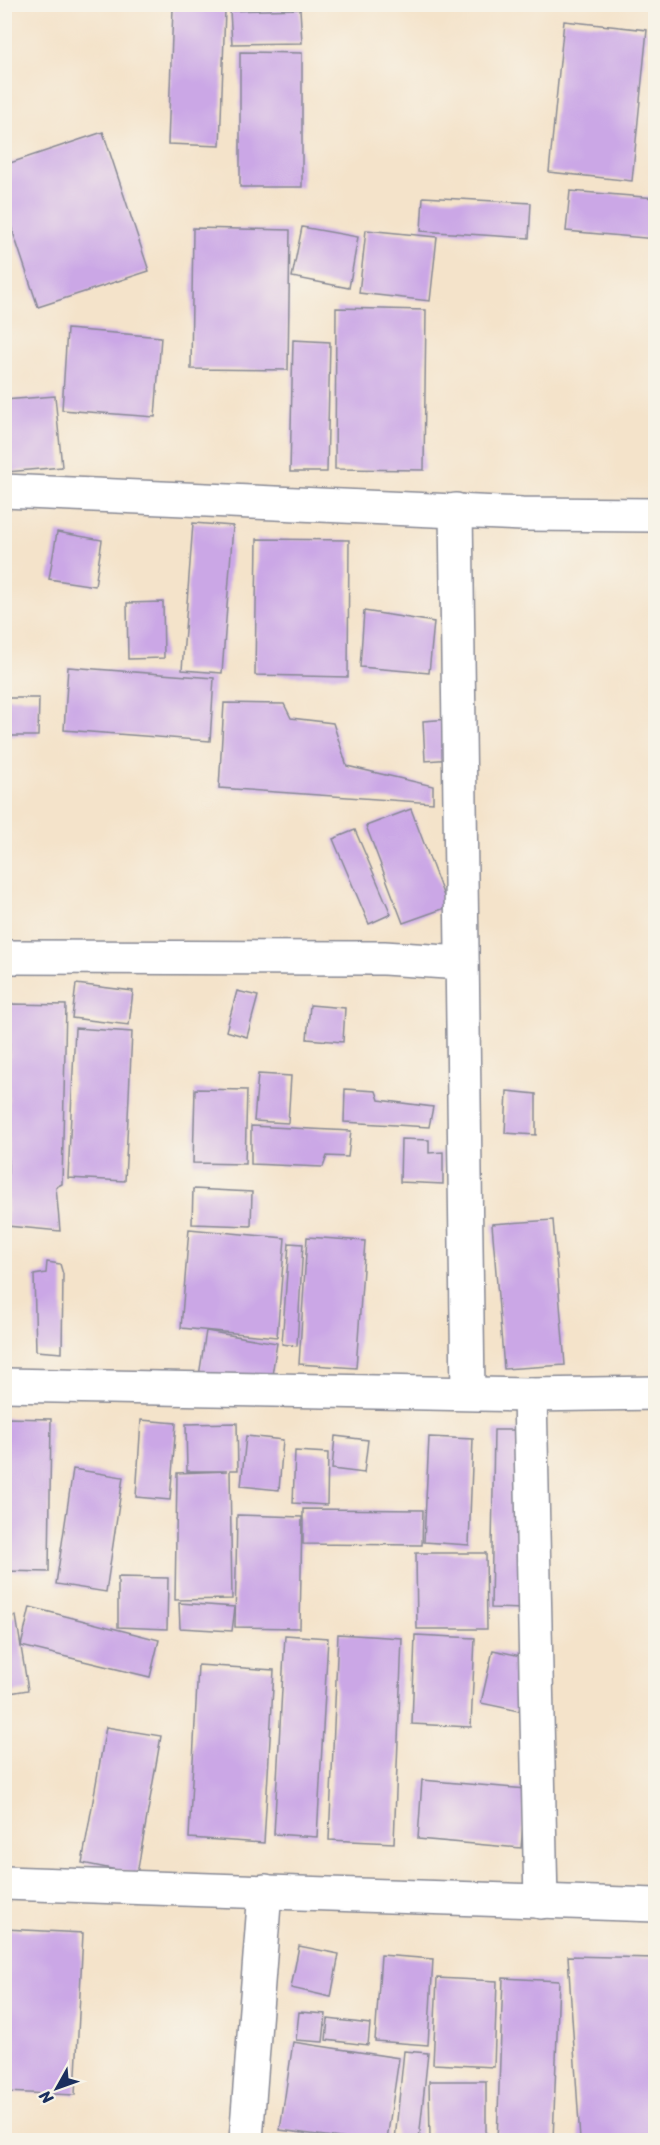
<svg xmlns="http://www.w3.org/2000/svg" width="660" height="2145" font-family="Sriracha,sans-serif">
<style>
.building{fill:#cba7e6}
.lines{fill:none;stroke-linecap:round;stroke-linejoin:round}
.minor-casing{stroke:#888994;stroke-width:36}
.minor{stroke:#fff;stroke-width:33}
</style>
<rect width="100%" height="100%" fill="#f7f3e8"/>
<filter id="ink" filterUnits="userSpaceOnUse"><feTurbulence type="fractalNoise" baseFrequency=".0167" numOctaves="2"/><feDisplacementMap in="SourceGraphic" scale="12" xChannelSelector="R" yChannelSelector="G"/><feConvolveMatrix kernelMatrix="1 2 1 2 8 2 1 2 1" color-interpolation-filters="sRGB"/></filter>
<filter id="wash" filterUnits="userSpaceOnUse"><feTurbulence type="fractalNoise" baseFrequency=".008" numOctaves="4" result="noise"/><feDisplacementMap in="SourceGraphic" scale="24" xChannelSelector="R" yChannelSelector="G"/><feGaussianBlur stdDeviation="1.35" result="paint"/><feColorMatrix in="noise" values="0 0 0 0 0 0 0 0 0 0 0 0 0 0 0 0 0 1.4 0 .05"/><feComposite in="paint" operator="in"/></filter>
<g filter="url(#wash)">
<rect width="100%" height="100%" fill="#f4e3ca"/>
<g id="blocks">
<g class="building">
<polygon points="173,8 225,10 220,146 168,144"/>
<polygon points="300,9 302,43 232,44 230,11"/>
<polygon points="564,21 647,30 632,181 549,172"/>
<polygon points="240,52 302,53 302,187 240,187"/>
<polygon points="103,132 149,271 38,307 4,205 4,165"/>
<polygon points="570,191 656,198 656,239 566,231"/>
<polygon points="423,197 531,203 529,238 421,231"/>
<polygon points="302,227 358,237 349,288 292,277"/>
<polygon points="193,228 290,230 288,370 191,369"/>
<polygon points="366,230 437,237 430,301 359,293"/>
<polygon points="336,308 426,310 424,470 335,469"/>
<polygon points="67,329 161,337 155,417 62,410"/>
<polygon points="293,340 330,342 327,472 290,472"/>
<polygon points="55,396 62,467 7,472 4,400"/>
<polygon points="193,523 233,526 222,673 182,670"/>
<polygon points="57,532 102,540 95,586 49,579"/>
<polygon points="257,539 349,540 348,677 255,675"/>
<polygon points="163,602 164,658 128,659 127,603"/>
<polygon points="364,611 434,622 429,673 360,667"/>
<polygon points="68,667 214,678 210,741 64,730"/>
<polygon points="4,698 39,698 38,736 4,736"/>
<polygon points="224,703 284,704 291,718 333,723 347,766 433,786 433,803 219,788"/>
<polygon points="450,719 452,759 425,761 423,721"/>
<polygon points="411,809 448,907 403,923 366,826"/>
<polygon points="355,830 391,914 369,924 333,839"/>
<polygon points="76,984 133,991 129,1025 72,1018"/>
<polygon points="237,991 258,996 247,1037 226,1031"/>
<polygon points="10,1004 66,1005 62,1184 56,1187 60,1231 7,1226"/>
<polygon points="310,1005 345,1008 343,1042 307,1039"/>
<polygon points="75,1028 132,1032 125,1181 68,1178"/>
<polygon points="258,1074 291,1076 288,1123 254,1121"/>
<polygon points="195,1089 247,1090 245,1164 193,1163"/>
<polygon points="345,1089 376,1091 379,1100 433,1107 429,1127 344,1122"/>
<polygon points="507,1091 536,1094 536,1135 505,1133"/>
<polygon points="251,1126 351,1131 348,1157 327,1156 323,1167 251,1164"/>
<polygon points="401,1139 429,1140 429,1153 443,1152 443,1184 400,1182"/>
<polygon points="193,1189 252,1192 251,1226 192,1224"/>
<polygon points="553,1220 565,1365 504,1369 492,1224"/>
<polygon points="189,1229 285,1238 277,1337 181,1328"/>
<polygon points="307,1237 365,1241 356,1368 299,1364"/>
<polygon points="289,1243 303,1244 297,1346 282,1344"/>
<polygon points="47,1262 60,1264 63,1274 62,1353 36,1351 34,1275 46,1273"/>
<polygon points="4,1292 11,1293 7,1322 4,1321"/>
<polygon points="206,1331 277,1343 270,1388 199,1376"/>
<polygon points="4,1418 51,1419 49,1572 4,1571"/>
<polygon points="141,1420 176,1423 170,1500 136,1497"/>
<polygon points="237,1423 238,1470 230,1470 232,1599 175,1600 177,1473 227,1471 187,1471 186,1424"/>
<polygon points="494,1430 527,1430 524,1609 491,1608"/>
<polygon points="246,1436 283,1440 279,1490 241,1486"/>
<polygon points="335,1436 368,1440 364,1473 332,1469"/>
<polygon points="429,1437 473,1439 469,1545 424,1542"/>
<polygon points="295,1451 328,1453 327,1505 293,1503"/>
<polygon points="73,1469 123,1477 106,1592 56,1584"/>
<polygon points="303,1509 423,1510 422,1545 303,1544"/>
<polygon points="237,1515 302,1517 300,1628 235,1627"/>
<polygon points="416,1553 486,1553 487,1629 417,1629"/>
<polygon points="118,1577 168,1578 167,1629 118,1627"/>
<polygon points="179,1603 235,1607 232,1631 180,1628"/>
<polygon points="30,1607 159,1640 150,1677 21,1646"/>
<polygon points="16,1616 28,1690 4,1694 4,1618"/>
<polygon points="338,1634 402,1638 394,1843 329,1840"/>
<polygon points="285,1635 328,1638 317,1837 274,1834"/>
<polygon points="415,1635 475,1638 471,1727 412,1724"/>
<polygon points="493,1650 530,1658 519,1711 481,1703"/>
<polygon points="198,1665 274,1670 264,1843 189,1838"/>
<polygon points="106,1727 161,1736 137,1874 82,1863"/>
<polygon points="422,1780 526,1789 521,1848 418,1839"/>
<polygon points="5,1929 83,1933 75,2095 5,2092"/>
<polygon points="299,1946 339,1954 331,1997 291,1988"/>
<polygon points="381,1955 433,1959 428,2045 375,2041"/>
<polygon points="568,1956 656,1958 656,2140 580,2140"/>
<polygon points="437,1978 497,1981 494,2067 433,2064"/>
<polygon points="503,1978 559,1981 553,2140 497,2140"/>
<polygon points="299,2012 326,2014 323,2042 296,2040"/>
<polygon points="328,2019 370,2024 368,2045 326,2040"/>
<polygon points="293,2042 399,2058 387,2140 355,2140 280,2130"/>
<polygon points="404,2051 428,2053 419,2140 395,2140"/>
<polygon points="429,2081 486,2081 486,2140 430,2140"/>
</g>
</g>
</g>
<g filter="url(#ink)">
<use href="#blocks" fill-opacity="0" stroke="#888994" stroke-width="1.5"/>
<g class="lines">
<defs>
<g id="minor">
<polyline points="4,491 522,514 656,515"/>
<polyline points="456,510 468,1393"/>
<polyline points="4,957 384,958 462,963"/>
<polyline points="4,1385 530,1395 656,1393"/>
<polyline points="530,1395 541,1902"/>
<polyline points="4,1883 656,1905"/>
<polyline points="246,2140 265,1891"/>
</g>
</defs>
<use href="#minor" class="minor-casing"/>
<use href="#minor" class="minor"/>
</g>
</g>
<rect width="660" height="2145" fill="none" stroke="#f7f3e8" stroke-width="24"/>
<g transform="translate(57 2088) rotate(230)" stroke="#f7f3e8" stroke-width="4.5" paint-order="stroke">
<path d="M0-4.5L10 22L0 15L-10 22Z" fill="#1b2f5e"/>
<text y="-9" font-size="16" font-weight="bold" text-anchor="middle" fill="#1b2f5e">N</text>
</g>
</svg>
